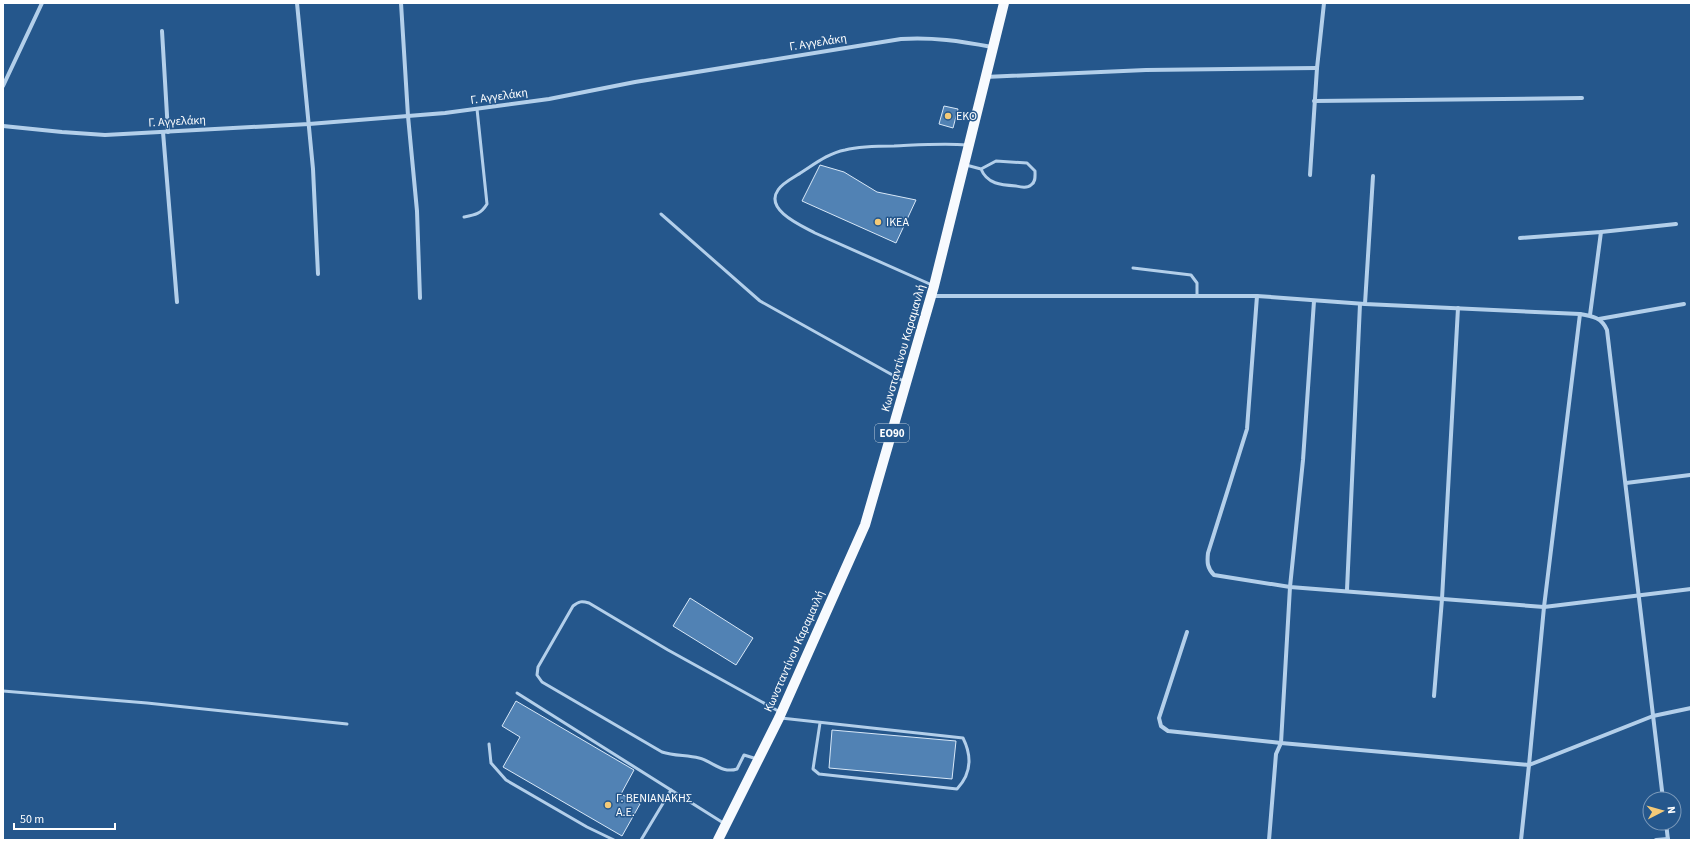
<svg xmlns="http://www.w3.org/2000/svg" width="1694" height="843" font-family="'Source Sans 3',sans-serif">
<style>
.building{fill:#5182b4;stroke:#d8e8f8}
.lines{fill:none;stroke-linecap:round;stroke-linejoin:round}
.lane{stroke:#b3cfea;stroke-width:3}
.street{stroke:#b3cfea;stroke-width:4}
.primary{stroke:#f7fafe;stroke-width:10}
.poi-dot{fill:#f4ca78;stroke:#25578c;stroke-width:1.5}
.labels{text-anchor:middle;stroke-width:3;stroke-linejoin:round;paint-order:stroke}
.shield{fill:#25578c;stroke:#becddc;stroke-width:1}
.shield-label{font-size:11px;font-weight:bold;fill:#fff}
.street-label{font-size:12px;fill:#fff;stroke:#25578c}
.poi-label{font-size:12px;fill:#fff;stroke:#25578c;text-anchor:start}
</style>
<rect width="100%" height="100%" fill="#25578c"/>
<g class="building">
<polygon points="944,106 958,109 953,128 939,124"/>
<polygon points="820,165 844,172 877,192 916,200 896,243 802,201"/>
<polygon points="690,598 753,638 736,665 673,626"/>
<polygon points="516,701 634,770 621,794 640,804 622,836 503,767 520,737 502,726"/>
<polygon points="832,730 956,741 952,779 829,768"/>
</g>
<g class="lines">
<g class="lane">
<path d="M966 165 981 169C987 184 1001 185 1016 186 1020 187 1027 189 1031 185 1036 182 1035 176 1035 171L1027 163 996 161 981 169"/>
<polyline points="661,214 760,301 905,382"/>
<path d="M464 217C475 215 481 214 487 204L477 109"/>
<polyline points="1133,268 1191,275 1197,283 1197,295"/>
<path d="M932 285 815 233C802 226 764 210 778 190 783 182 795 177 802 172 816 163 829 153 845 150 861 146 878 146 894 146 918 145 943 143 967 145"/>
<polyline points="3,691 147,703 347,724"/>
<polyline points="517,693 725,824"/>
<path d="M781 718 963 738C972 756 971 774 957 789L819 774 813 769 820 723"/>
<polyline points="489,744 491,763 506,780 587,827 614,840"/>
<path d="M757 759 744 755 737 769C722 774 712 761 699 758 687 755 674 756 662 752L542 682 537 675 538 667 573 606C579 601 582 601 589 603L668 650 780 712"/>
<polyline points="641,840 671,790"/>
</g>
<g class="street">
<polyline points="297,3 313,169 318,274"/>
<polyline points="401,3 408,116 417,211 420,298"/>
<polyline points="162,31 168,132"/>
<polyline points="985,77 1146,70 1317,68"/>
<polyline points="3,86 42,3"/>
<polyline points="1314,101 1582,98"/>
<path d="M3 126 62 132 105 135 309 124 445 113 549 99 635 82 901 39C933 37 960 41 992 47"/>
<polyline points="163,132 177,302"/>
<polyline points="1310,175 1317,68 1324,3"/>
<polyline points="1520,238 1601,232 1676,224"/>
<path d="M931 296H1257L1365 304 1580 314C1593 316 1602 318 1607 330L1663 799"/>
<path d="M1257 296 1247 429 1208 553C1207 562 1207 568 1214 575L1290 587 1544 607 1691 589"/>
<polyline points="1314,301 1303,460 1290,587 1281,743 1529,765 1653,716 1691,708"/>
<polyline points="1365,304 1373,176"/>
<polyline points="1590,315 1601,232"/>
<polyline points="1599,319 1684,304"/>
<polyline points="1626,483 1690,475"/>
<polyline points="1347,590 1360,304"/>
<polyline points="1187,632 1159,718 1161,726 1168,731 1281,743 1276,754 1269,840"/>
<polyline points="1434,696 1442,599 1458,308"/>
<polyline points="1666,823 1668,840"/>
<polyline points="1521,840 1529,765 1544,607 1580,314"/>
<polyline points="1656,840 1668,839"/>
</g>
<polyline class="primary" points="718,840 779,718 865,525 934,286 1004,3"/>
</g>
<g class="poi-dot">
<circle cx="948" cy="116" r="4"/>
<circle cx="878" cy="222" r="4"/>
<circle cx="608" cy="805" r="4"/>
</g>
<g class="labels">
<rect class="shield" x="875" y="424" width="34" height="18" rx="3"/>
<g class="shield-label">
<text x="892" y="437">ΕΟ90</text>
</g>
<g class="street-label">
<text transform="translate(818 42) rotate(-9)" y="4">Γ. Αγγελάκη</text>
<text transform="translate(499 96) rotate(-8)" y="4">Γ. Αγγελάκη</text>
<text transform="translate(177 121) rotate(-3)" y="4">Γ. Αγγελάκη</text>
<text transform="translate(903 348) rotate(-74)" y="4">Κωνσταντίνου Καραμανλή</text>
<text transform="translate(794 651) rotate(-66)" y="4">Κωνσταντίνου Καραμανλή</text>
</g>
<g class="poi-label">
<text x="956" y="120">EKO</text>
<text x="886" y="226">IKEA</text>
<text x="616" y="802">Γ. ΒΕΝΙΑΝΑΚΗΣ<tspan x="616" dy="14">A.E.</tspan></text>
</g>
</g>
<rect width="1694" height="843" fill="none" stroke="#ffffff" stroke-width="8"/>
<g transform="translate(1662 811) rotate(84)"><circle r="19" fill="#25578c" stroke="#7c9aba"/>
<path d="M0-3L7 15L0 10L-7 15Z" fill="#f4ca78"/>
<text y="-6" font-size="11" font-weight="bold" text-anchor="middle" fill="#ffffff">N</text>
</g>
<path d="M14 823v6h101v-6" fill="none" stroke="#ffffff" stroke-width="2"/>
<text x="20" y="823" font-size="12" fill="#ffffff" stroke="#25578c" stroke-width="3" paint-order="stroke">50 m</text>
</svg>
